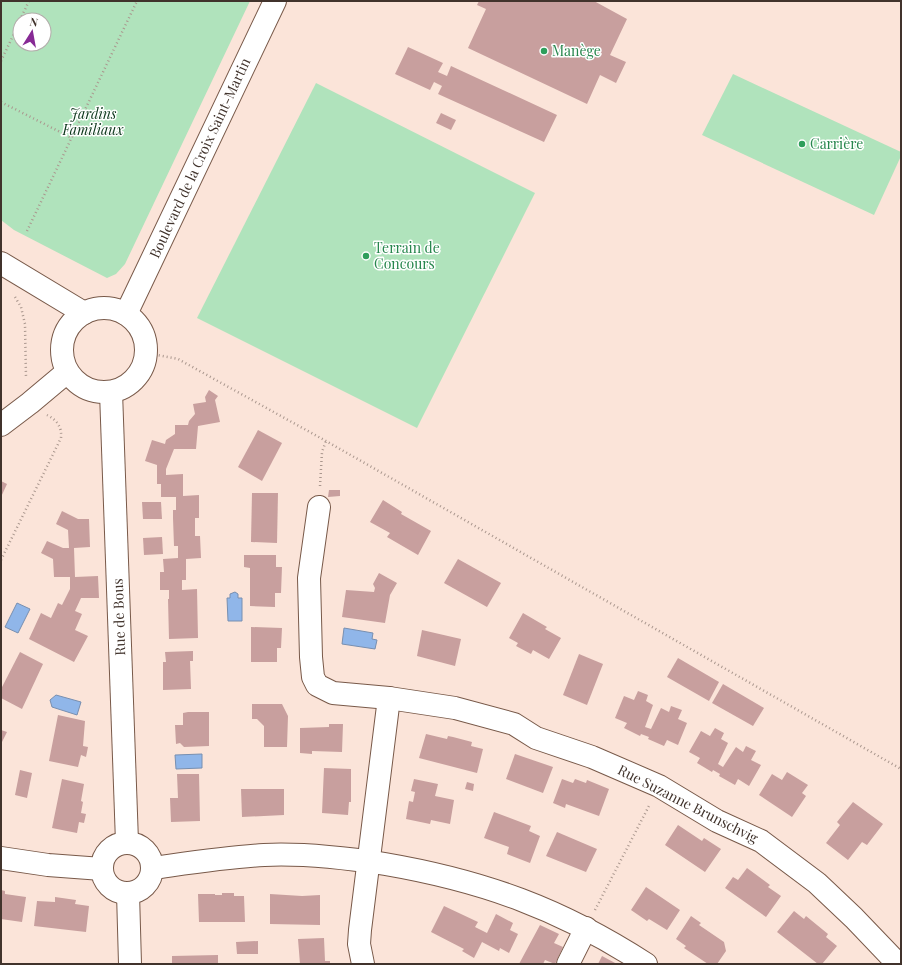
<svg xmlns="http://www.w3.org/2000/svg" width="902" height="965" font-family="'Playfair Display',serif">
<style>
.green{fill:#b0e3bc;fill-rule:evenodd}
.water{fill:#90b6e9;stroke:#788fb0}
.building{fill:#c89f9e}
.lines{fill:none;stroke-linecap:round;stroke-linejoin:round}
.minor-casing{stroke:#785949;stroke-width:24}
.path{stroke:#aa978e;stroke-width:2.5;stroke-dasharray:1 3;stroke-linecap:butt}
.minor{stroke:#fff;stroke-width:22}
.leisure-dot{fill:#2e9e5b;stroke:#fff;stroke-width:1.5}
.labels{text-anchor:middle;stroke-width:3;stroke-linejoin:round;paint-order:stroke}
.leisure-label{font-size:14px;fill:#27864d;stroke:#fff;text-anchor:start}
.park-label{font-size:14px;font-style:italic;fill:#0c371b;stroke:#fff}
.street-label{font-size:14px;fill:#41332c;stroke:#fff}
</style>
<rect width="100%" height="100%" fill="#fbe4d9"/>
<g class="green">
<path d="M1 1H250L125 264 116 274 107 278 14 230 1 220ZM20 20H44V44H20Z"/>
<polygon points="733,74 901,152 901,156 874,215 702,135"/>
<polygon points="316,83 535,193 417,428 197,318"/>
</g>
<g class="water">
<polygon points="235,592 238,594 238,598 242,598 242,621 228,621 227,598 230,598 230,594"/>
<polygon points="17,603 30,609 18,633 5,627"/>
<polygon points="344,628 373,633 372,639 377,640 375,649 342,644"/>
<polygon points="56,695 81,702 77,715 52,707 50,700"/>
<polygon points="202,754 202,768 176,769 175,755"/>
</g>
<g class="building">
<polygon points="479,1 594,1 627,19 610,55 626,62 616,83 600,75 587,104 468,48 486,9 477,5"/>
<polygon points="408,47 443,63 438,72 447,76 451,66 557,115 544,142 438,94 442,86 434,82 430,90 395,74"/>
<polygon points="441,113 456,120 451,130 436,123"/>
<polygon points="209,390 218,396 215,400 220,422 198,426 196,449 174,449 166,469 166,475 183,474 183,496 199,495 199,518 195,518 195,536 200,536 201,558 186,559 186,580 182,580 182,590 197,589 198,638 169,639 168,599 169,599 169,590 160,590 160,572 164,572 163,559 178,558 178,546 174,546 173,518 173,510 176,510 176,497 161,497 161,484 157,484 157,465 145,461 152,440 165,444 166,440 175,434 175,425 188,425 189,421 195,414 193,404 206,402 205,397"/>
<polygon points="258,430 282,443 262,481 238,467"/>
<polygon points="1,481 7,484 1,497"/>
<polygon points="329,490 340,490 340,496 328,497"/>
<polygon points="252,493 278,493 277,543 251,542"/>
<polygon points="383,500 402,512 401,514 431,531 418,555 387,537 390,533 370,522"/>
<polygon points="142,502 161,502 162,519 143,519"/>
<polygon points="62,511 78,519 89,519 90,547 74,548 75,577 98,576 99,598 81,598 75,611 82,614 75,630 88,636 74,662 29,639 41,613 51,618 58,603 62,605 70,589 70,577 54,577 53,559 41,553 47,541 63,548 69,548 68,530 56,524"/>
<polygon points="162,537 163,554 144,555 143,538"/>
<polygon points="244,555 276,555 276,567 282,567 281,593 275,593 275,607 250,606 250,568 244,567"/>
<polygon points="458,559 501,583 487,607 444,583"/>
<polygon points="379,573 397,583 390,595 385,623 342,617 346,590 374,592 375,588 373,584"/>
<polygon points="523,613 547,627 545,629 561,638 549,659 533,650 531,654 516,646 518,643 509,638"/>
<polygon points="251,627 282,628 281,648 277,648 277,662 251,662"/>
<polygon points="422,630 461,639 455,666 417,656"/>
<polygon points="193,651 193,661 190,661 191,689 163,690 163,662 166,662 165,652"/>
<polygon points="20,652 43,664 22,709 1,698 1,689"/>
<polygon points="579,654 603,664 587,705 563,695"/>
<polygon points="678,658 719,682 709,701 667,677"/>
<polygon points="723,684 764,708 753,726 712,703"/>
<polygon points="638,691 648,695 646,701 653,705 645,727 651,729 661,708 669,712 671,706 682,710 678,719 687,723 678,745 667,740 664,746 648,739 649,737 641,734 640,736 624,728 627,723 615,718 624,696 634,700"/>
<polygon points="252,704 282,704 288,716 287,747 264,747 264,726 257,719 252,719"/>
<polygon points="188,712 209,712 209,746 184,747 180,743 176,744 175,725 183,725 183,713"/>
<polygon points="58,715 85,721 83,746 88,747 86,757 81,755 78,767 49,761"/>
<polygon points="329,724 343,724 342,752 312,751 312,754 300,753 300,728 329,727"/>
<polygon points="715,728 724,733 721,739 728,743 718,764 723,767 736,747 743,752 746,746 756,751 751,760 761,765 749,786 738,779 735,785 719,776 720,774 713,770 712,772 697,763 700,758 689,752 701,731 710,736"/>
<polygon points="1,730 7,732 1,744"/>
<polygon points="426,734 447,739 448,736 453,737 472,742 471,746 483,749 477,773 419,758"/>
<polygon points="515,754 553,767 543,793 506,779"/>
<polygon points="324,768 351,769 351,802 349,802 348,815 322,813"/>
<polygon points="20,770 32,773 27,798 15,795"/>
<polygon points="787,772 808,785 802,793 806,796 792,817 759,795 772,774 782,780"/>
<polygon points="177,774 199,774 200,821 171,822 170,798 178,798"/>
<polygon points="62,779 84,784 81,801 83,802 81,813 86,814 84,823 79,822 77,833 52,828"/>
<polygon points="414,779 438,784 435,796 454,800 450,824 431,820 430,824 406,819 409,801 413,802 415,792 411,791"/>
<polygon points="562,779 573,783 575,779 586,783 587,780 609,789 599,816 566,804 565,808 553,803"/>
<polygon points="467,782 474,784 473,791 465,789"/>
<polygon points="241,789 284,789 284,815 242,817"/>
<polygon points="853,802 883,824 867,845 862,842 848,860 826,843 840,825 837,822"/>
<polygon points="494,812 531,826 529,831 540,836 530,863 507,854 509,847 484,838"/>
<polygon points="678,825 702,841 704,838 721,849 705,872 665,845"/>
<polygon points="557,832 597,849 586,872 546,856"/>
<polygon points="747,868 770,885 768,887 781,896 766,917 725,888 733,877 738,880"/>
<polygon points="646,887 680,910 667,930 649,919 647,921 631,910"/>
<polygon points="1,890 5,891 5,894 26,897 22,922 1,919"/>
<polygon points="222,893 234,893 234,896 244,896 245,922 199,922 198,894 215,894 215,895 222,895"/>
<polygon points="270,894 302,896 320,895 320,925 270,924"/>
<polygon points="55,897 76,900 75,904 89,906 86,932 34,926 37,901 55,902"/>
<polygon points="444,906 478,922 475,927 487,933 496,914 513,923 510,930 518,934 509,953 500,948 499,951 482,942 474,958 462,951 464,949 431,932"/>
<polygon points="794,911 804,919 806,916 828,934 826,937 837,946 822,964 818,964 777,932"/>
<polygon points="691,916 701,923 699,925 724,942 726,951 717,964 708,964 684,948 686,946 676,939"/>
<polygon points="540,925 559,934 554,943 563,947 555,964 545,960 543,964 519,964"/>
<polygon points="324,938 325,961 330,961 330,964 300,964 298,939"/>
<polygon points="258,941 258,954 237,954 236,942"/>
<polygon points="218,955 218,964 172,964 172,956"/>
<polygon points="602,956 617,964 598,964"/>
</g>
<g class="lines">
<defs>
<g id="minor">
<polyline points="1,263 84,313"/>
<circle cx="104" cy="350" r="42"/>
<polyline points="126,314 275,1"/>
<polyline points="111,392 127,842"/>
<polyline points="1,425 30,403 67,372"/>
<polyline points="319,507 309,578 311,657 313,677 317,685 333,693 389,698 455,708 514,724 536,738 592,757 659,786 717,821 761,841 817,883 854,918 898,964"/>
<circle cx="127" cy="868" r="25"/>
<polyline points="1,858 48,865 102,869"/>
<path d="M153 868C189 863 227 857 264 855 304 853 346 858 385 864 484 881 561 909 646 964"/>
<polyline points="128,893 130,964"/>
<polyline points="363,964 359,944 360,930 389,698"/>
<polyline points="568,964 586,928"/>
</g>
</defs>
<use href="#minor" class="minor-casing"/>
<g class="path">
<polyline points="20,20 29,1"/>
<polyline points="1,61 20,21"/>
<polyline points="1,102 72,138"/>
<polyline points="27,231 137,1"/>
<polyline points="15,297 21,307 25,324 26,378"/>
<polyline points="147,353 178,359 326,441 901,769"/>
<polyline points="320,486 322,452 326,441"/>
<path d="M1 560 61 438C62 427 57 420 47 415"/>
<polyline points="595,910 650,804"/>
</g>
<use href="#minor" class="minor"/>
</g>
<g class="leisure-dot">
<circle cx="544" cy="51" r="4"/>
<circle cx="802" cy="144" r="4"/>
<circle cx="366" cy="256" r="4"/>
</g>
<g class="labels">
<g class="leisure-label">
<text x="552" y="56">Manège</text>
<text x="810" y="149">Carrière</text>
<text x="374" y="253">Terrain de<tspan x="374" dy="16">Concours</tspan></text>
</g>
<g class="park-label">
<text x="93" y="119">Jardins<tspan x="93" dy="16">Familiaux</tspan></text>
</g>
<g class="street-label">
<text transform="translate(200 158) rotate(-65)" y="5">Boulevard de la Croix Saint-Martin</text>
<text transform="translate(119 617) rotate(-92)" y="5">Rue de Bous</text>
<text transform="translate(688 804) rotate(27)" y="5">Rue Suzanne Brunschvig</text>
</g>
</g>
<rect width="902" height="965" fill="none" stroke="#41332c" stroke-width="4"/>
<g transform="translate(32 32) rotate(11)"><circle r="19" fill="#ffffff" stroke="#b3adab"/>
<path d="M0-3L7 15L0 10L-7 15Z" fill="#872a95"/>
<text y="-6" font-size="11" font-weight="bold" text-anchor="middle" fill="#41332c">N</text>
</g>
</svg>
